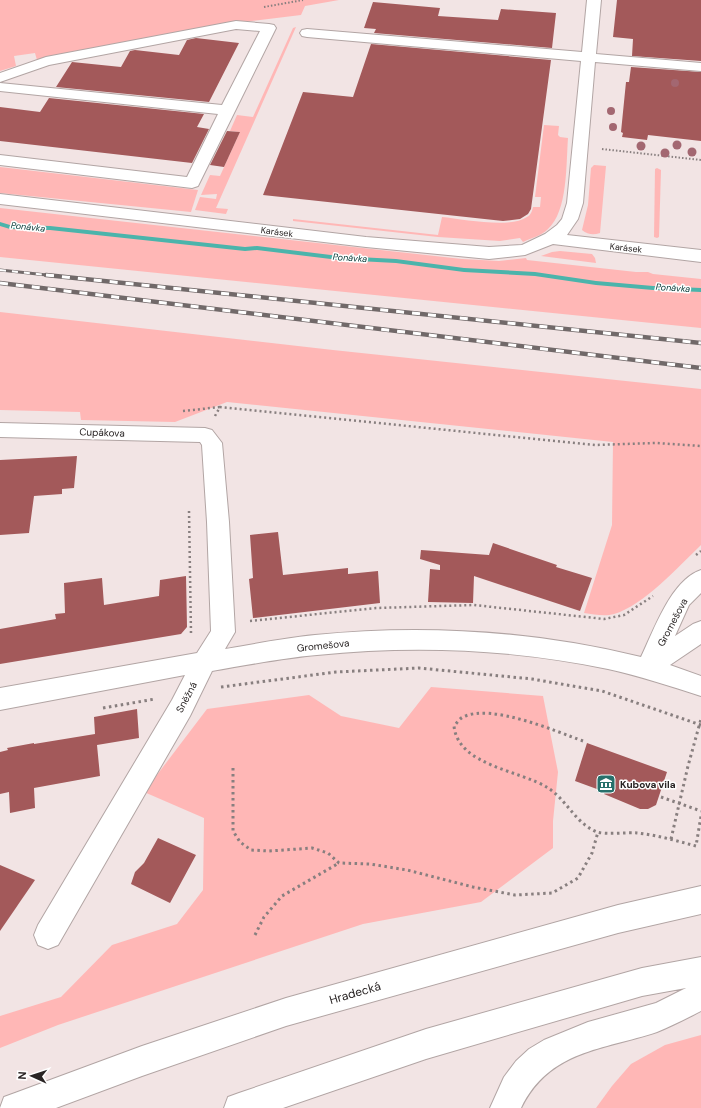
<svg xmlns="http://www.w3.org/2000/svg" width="701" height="1108" font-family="'DM Sans',sans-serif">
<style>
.green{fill:#ffb7b6}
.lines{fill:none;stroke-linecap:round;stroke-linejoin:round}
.stream{fill:#4bb4ab;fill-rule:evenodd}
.building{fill:#a3595a}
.minor-casing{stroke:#b2a5a4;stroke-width:2}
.highway-casing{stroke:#b2a5a4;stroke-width:2}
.path-far2{stroke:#887f7f;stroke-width:2;stroke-dasharray:1.5 2;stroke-linecap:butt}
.path-far1{stroke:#887f7f;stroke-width:2.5;stroke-dasharray:2 3;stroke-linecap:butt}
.path{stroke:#887f7f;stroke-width:3;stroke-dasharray:2.5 3.5;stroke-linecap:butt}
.minor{fill:#fff;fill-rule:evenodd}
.highway{fill:#fff;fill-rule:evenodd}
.rail-far1-casing{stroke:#716969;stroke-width:3}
.rail-casing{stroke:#716969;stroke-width:4.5}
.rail-far1{stroke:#fff;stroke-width:2;stroke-dasharray:6;stroke-linecap:butt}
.rail{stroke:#fff;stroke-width:3;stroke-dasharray:8;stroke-linecap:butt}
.tree{fill:#a36771}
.labels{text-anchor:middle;stroke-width:3;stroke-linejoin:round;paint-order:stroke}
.far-water-label{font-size:9px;font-style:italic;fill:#023633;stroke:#fff}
.far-street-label{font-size:9px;fill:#292424;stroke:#fff}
.street-label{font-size:10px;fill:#292424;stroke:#fff}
.poi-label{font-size:10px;font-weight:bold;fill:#292424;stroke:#fff;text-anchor:start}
.near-street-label{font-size:12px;fill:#292424;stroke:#fff}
</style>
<rect width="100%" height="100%" fill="#f2e4e4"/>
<g class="green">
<polygon points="0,0 339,0 305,6 301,15 235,23 37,60 35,53 14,56 16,66 0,71"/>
<polygon points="296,27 216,208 228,209 226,214 195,210 200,197 216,199 217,194 201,195 210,175 220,176 240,132 230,131 237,115 253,117 293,28"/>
<path d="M544 125 559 126 558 135 560 137 568 138C566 164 568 211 548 229 541 236 531 238 523 242L520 238 500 241 438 237 293 221V219L438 235 442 217C463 219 510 229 527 217 531 215 532 211 533 207H540L541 197H535Z"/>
<path d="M594 165 606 166 600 233C594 235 588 235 582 230L588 205 591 168Z"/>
<polygon points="0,167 198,190 191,212 0,193"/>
<polygon points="657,168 661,170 659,237 657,238 654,237 655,169"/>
<polygon points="0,208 462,259 499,261 526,258 527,260 636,272 648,272 653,274 701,279 701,328 0,257"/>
<polygon points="560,251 592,254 595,258 596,263 541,256 552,252"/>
<path d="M0 312 333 350 701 389V545C679 566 643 606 614 614 604 617 594 614 584 613L612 525 613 442 227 402 175 422 81 420 80 412 0 410Z"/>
<polygon points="431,687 543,696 558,772 553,821 553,848 481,902 363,924 58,1025 0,1048 0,1016 61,997 112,945 177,924 203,890 204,818 144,792 207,709 309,695 341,716 399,728"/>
<polygon points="701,1035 701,1108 596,1108 612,1086 631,1064 665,1045"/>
</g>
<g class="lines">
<polygon class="stream" points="0,222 10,225 50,226 245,247 257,246 339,256 396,259 464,268 535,272 596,281 653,286 701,288 701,292 653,290 596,285 535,276 464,272 396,263 339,260 257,250 245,251 50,230 10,229 0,226"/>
</g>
<g class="building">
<polygon points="617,0 701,0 701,61 632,56 633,39 613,37"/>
<polygon points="373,2 440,8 438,16 498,20 501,9 556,13 552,48 374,33 376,29 364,28"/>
<polygon points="196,38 239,43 209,102 56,87 72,62 121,67 130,51 135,50 179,55 187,40"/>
<polygon points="371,44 551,60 531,209 528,214 520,219 503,221 263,195 303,92 353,97"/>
<polygon points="631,67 701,72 701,141 648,135 647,140 622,137 623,133 621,132 626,82 629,82"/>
<polygon points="49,98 204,114 197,127 209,129 192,163 0,141 0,107 40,112"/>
<polygon points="227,131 240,132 224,167 210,165"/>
<polygon points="77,456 74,488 62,489 62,494 34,496 29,533 0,535 0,460"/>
<polygon points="278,532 283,575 348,568 348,574 378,571 380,603 253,618 249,579 253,578 250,535"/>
<polygon points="493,543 557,565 556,567 592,578 580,611 474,576 473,603 428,602 430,569 440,570 440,565 420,559 421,550 489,555"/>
<polygon points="186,576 187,627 181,634 0,664 0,629 56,619 55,614 65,613 64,583 102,578 104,605 159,596 160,580"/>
<polygon points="137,709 139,738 97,745 100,776 34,788 35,808 10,813 9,792 0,794 0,752 8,750 7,748 34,743 34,744 95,734 94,717"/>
<polygon points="587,743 667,772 656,805 648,809 640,809 604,794 605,792 575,781"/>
<polygon points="158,838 196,855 170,903 131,884 135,872 144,863"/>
<polygon points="0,865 35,880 0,931"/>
</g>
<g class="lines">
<defs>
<g id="minor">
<polygon points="587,0 601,0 596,54 701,63 701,71 595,62 583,203 578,219 567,235 701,250 701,262 553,244 525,255 489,259 366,247 0,204 0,194 366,237 489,247 522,245 545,234 557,225 562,219 567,203 581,61 307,37 302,36 300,33 302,30 307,29 582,52"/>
<polygon points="236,21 269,24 274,25 276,28 198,186 192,188 0,165 0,155 187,177 218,114 0,91 0,83 222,105 260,31 236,29 49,65 0,82 0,73 46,57"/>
<path d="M0 423 205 428 212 430 222 443 229 522 235 632 225 649C255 644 285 638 315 635 424 624 535 631 641 657 654 630 671 580 701 570V593L689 605 675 636 693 624 701 621V644L670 665 701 676V696C670 686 640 676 608 669 513 649 414 645 317 655 282 658 247 665 212 671L190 716 58 945 48 949 38 945 34 935 38 925 172 700 185 675 0 710V688L197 653 211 631 207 522 202 445 200 442 0 437Z"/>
</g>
<g id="highway">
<polygon points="701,886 701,914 618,933 286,1026 142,1076 56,1108 0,1108 4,1097 15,1093 142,1046 286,998 618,905"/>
<path d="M701 957V1011C687 1018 672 1026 657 1032 603 1050 549 1050 521 1108H490L504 1077 516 1061 529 1049 544 1040 588 1022 656 1003 686 988 642 996 426 1059 283 1108H224L228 1097 239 1093 426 1029 642 968Z"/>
</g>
</defs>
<use href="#minor" class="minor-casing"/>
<use href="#highway" class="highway-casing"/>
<g class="path-far2">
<polyline points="264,7 303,0"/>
<polyline points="602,149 701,160"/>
</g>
<g class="path-far1">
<polyline points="183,411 220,407"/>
<polyline points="215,416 220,407 595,445 656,443 701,446"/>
<polyline points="189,511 191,634"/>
<polyline points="696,555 701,551"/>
<polyline points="250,621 376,608 474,605 604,619 624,615 653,596"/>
</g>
<g class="path">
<polyline points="221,687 336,672 419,668 532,679 602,691 701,725"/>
<polyline points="103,708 155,699"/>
<path d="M583 741C555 731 491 703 463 717 459 719 457 723 454 726 458 766 520 770 548 788 567 800 575 823 597 832 607 835 626 832 637 833 657 835 677 841 696 846L701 816"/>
<polyline points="233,768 233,831 240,842 251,850 269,851 312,848 328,853 339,863 370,864 407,870 473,887 515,895 552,893 578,878 592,853 598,832"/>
<polyline points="661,797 701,811"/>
<polyline points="671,839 688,766 701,719"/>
<polyline points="255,935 264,917 282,896 339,863"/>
</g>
<use href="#minor" class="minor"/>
<use href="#highway" class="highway"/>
<defs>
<polyline id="rail-far1" points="0,270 56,276"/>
<g id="rail">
<polyline points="46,275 701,343"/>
<polyline points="0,283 701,368"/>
</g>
</defs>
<use href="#rail-far1" class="rail-far1-casing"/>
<use href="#rail" class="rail-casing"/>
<use href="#rail-far1" class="rail-far1"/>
<use href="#rail" class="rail"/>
</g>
<g class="tree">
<circle cx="675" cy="83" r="4"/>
<circle cx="611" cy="111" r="4"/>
<circle cx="613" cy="127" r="4"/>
<circle cx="677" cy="145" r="4.5"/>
<circle cx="641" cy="146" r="4.5"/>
<circle cx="692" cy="152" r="4.5"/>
<circle cx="665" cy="153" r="4.5"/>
</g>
<defs>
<symbol id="museum-square" viewBox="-11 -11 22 22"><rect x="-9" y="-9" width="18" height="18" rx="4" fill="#27706b" stroke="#fff"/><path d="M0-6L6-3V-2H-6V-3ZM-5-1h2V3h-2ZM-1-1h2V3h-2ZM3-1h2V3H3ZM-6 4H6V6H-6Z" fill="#fff"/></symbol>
</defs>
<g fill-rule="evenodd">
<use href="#museum-square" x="595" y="773" width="22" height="22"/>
</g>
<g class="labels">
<g class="far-water-label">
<text transform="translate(28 227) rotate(6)" y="3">Ponávka</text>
<text transform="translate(350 258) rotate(4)" y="3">Ponávka</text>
<text transform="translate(673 288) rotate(4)" y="3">Ponávka</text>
</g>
<g class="far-street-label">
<text transform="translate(277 232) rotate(7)" y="3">Karásek</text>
<text transform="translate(626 248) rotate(6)" y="3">Karásek</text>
</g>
<g class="street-label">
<text transform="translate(102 432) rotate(2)" y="4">Cupákova</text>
<text transform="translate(672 622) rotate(-62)" y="4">Gromešova</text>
<text transform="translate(323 645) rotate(-6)" y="4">Gromešova</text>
<text transform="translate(186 697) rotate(-62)" y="4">Sněžná</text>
</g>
<g class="poi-label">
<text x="620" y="788">Kubova vila</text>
</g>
<g class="near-street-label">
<text transform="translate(355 993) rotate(-16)" y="4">Hradecká</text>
</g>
</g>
<g transform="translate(32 1076) rotate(273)" stroke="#ffffff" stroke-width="3" paint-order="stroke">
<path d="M0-3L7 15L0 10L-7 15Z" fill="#292424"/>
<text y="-6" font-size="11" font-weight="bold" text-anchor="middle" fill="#292424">N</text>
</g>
</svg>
